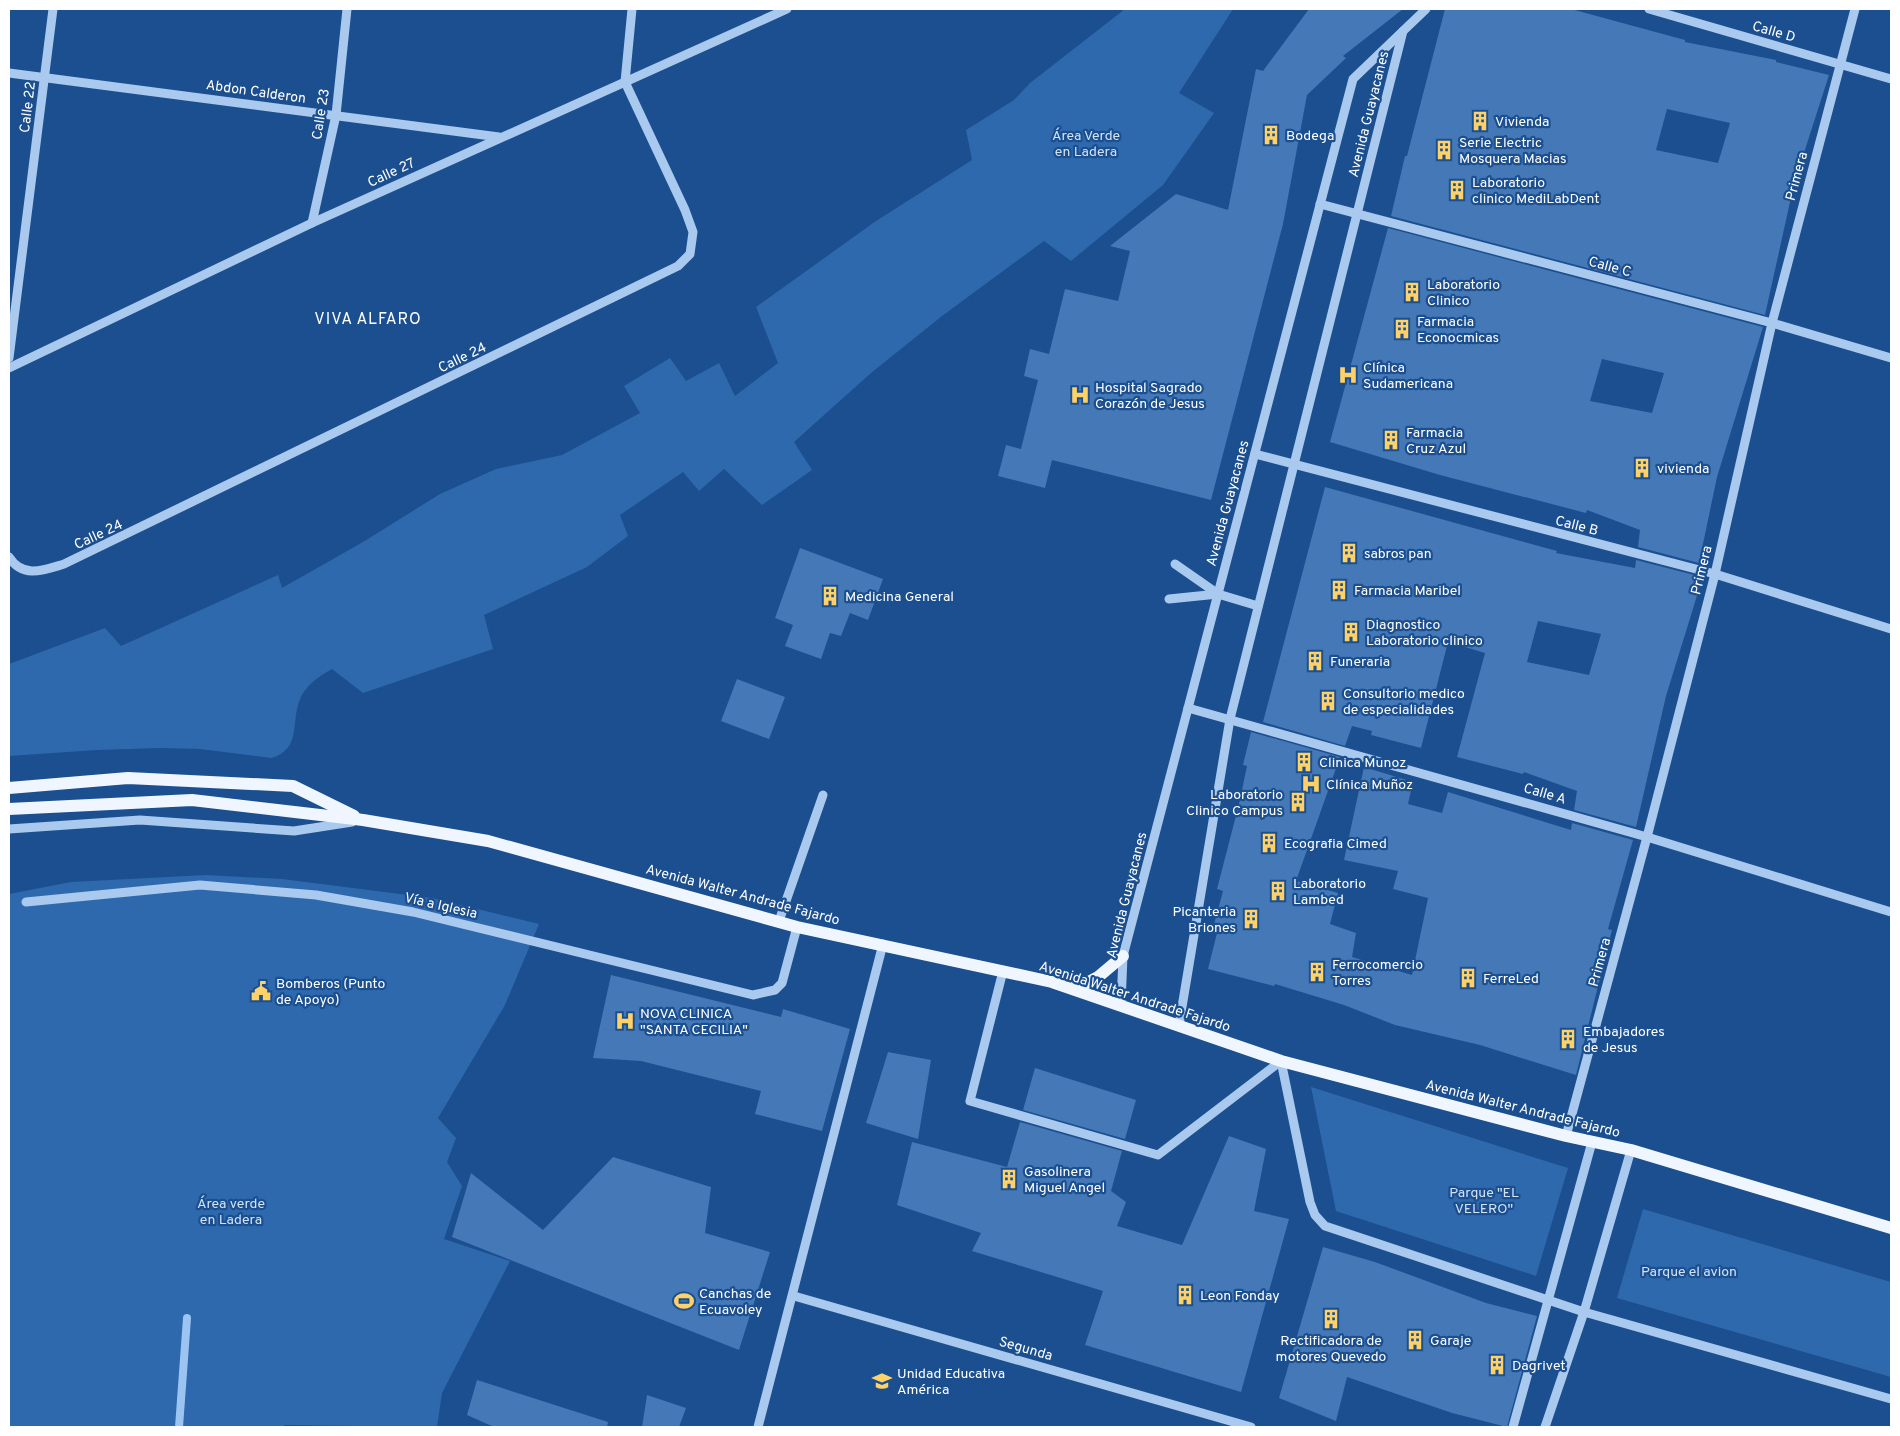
<svg xmlns="http://www.w3.org/2000/svg" width="1900" height="1436" font-family="Overpass,sans-serif">
<style>
.green{fill:#2e69ad}
.lines{fill:none;stroke-linecap:round;stroke-linejoin:round}
.stream{stroke:#9cc4f0;stroke-width:8}
.building{fill:#4478b7;fill-rule:evenodd}
.minor{stroke:#a9c9ee;stroke-width:9}
.major{stroke:#f0f6ff;stroke-width:12}
.labels{text-anchor:middle;stroke-width:4.5;stroke-linejoin:round;paint-order:stroke}
.street-label{font-size:14px;fill:#fff;stroke:#1b4f8f}
.poi-label{font-size:14px;fill:#fff;stroke:#1b4f8f;text-anchor:start}
.park-label{font-size:14px;fill:#cfe3fa;stroke:#1b4f8f}
.quarter-label{font-size:16px;letter-spacing:1px;fill:#fff;stroke:#1b4f8f}
</style>
<rect width="100%" height="100%" fill="#1b4f8f"/>
<g class="green">
<path d="M1125 9H1233L1179 93 1214 113 1163 185 1071 261 1044 241 942 316 871 373 794 442 812 470 762 505 724 469 699 491 683 472 620 515 628 536 587 567 484 615 493 649 363 693 332 669C318 677 304 686 299 702 291 725 301 748 272 758L200 749 161 748 97 750 9 756V664L105 628 121 646 278 575 282 588 363 542 440 494 496 469 562 455 640 413 624 386 670 358 686 381 719 363 735 396 778 363 756 307 876 221 972 160 966 130 1014 100 1030 83Z"/>
<polygon points="206,875 282,879 432,898 539,924 505,1005 438,1118 456,1138 447,1162 462,1186 444,1239 510,1261 442,1393 437,1427 284,1425 284,1427 9,1427 9,894 71,882"/>
<polygon points="1311,1087 1568,1168 1536,1276 1336,1211"/>
<polygon points="1643,1209 1891,1282 1891,1377 1617,1298"/>
</g>
<g class="lines">
<polyline class="stream" points="179,1427 187,1318"/>
</g>
<g class="building">
<polygon points="1309,9 1403,9 1343,56 1346,58 1307,95 1283,224 1211,500 1052,460 1045,488 998,476 1006,445 1021,449 1038,380 1024,376 1030,349 1049,354 1065,289 1118,301 1130,251 1110,246 1176,194 1228,210 1256,69 1263,71"/>
<path d="M1445 9H1571L1685 40V42L1776 60V62L1829 75 1794 184 1765 315 1391 216 1405 156H1407ZM1667 109 1730 123 1718 163 1656 150Z"/>
<path d="M1388 228 1763 327 1717 477 1699 563 1638 547 1640 530 1587 510 1586 513 1440 475 1330 442ZM1602 359 1664 373 1652 413 1590 401Z"/>
<path d="M1325 487 1557 551 1556 553 1635 568 1636 560 1698 576 1696 585 1700 586 1666 696 1636 827 1574 810 1577 791 1524 772 1523 774 1457 757 1485 653 1448 642 1421 748 1371 735 1372 731 1352 726 1345 746 1263 722ZM1538 621 1601 634 1589 675 1527 662Z"/>
<polygon points="800,548 883,579 868,620 850,613 841,636 830,633 821,659 785,646 793,625 775,618"/>
<polygon points="737,679 785,697 769,739 721,721"/>
<polygon points="1251,732 1340,757 1296,881 1338,893 1330,924 1356,933 1352,957 1412,975 1428,898 1393,889 1398,871 1344,860 1364,767 1413,782 1408,804 1442,813 1448,792 1571,830 1572,823 1633,840 1608,929 1612,930 1576,1075 1480,1045 1395,1025 1344,1005 1275,984 1274,986 1208,969 1218,929 1213,928 1223,891 1217,889 1239,804 1247,766 1243,765"/>
<polygon points="611,975 781,1017 783,1009 850,1029 822,1131 755,1114 761,1091 641,1061 593,1058"/>
<polygon points="888,1052 931,1060 918,1139 866,1123"/>
<polygon points="1035,1068 1136,1100 1125,1139 1023,1110"/>
<polygon points="1020,1122 1122,1151 1111,1191 1126,1202 1117,1226 1182,1245 1229,1136 1266,1149 1254,1211 1289,1219 1241,1392 1085,1345 1103,1291 972,1251 981,1233 897,1205 912,1142 1007,1167"/>
<polygon points="613,1157 711,1187 705,1233 770,1252 739,1350 452,1237 471,1173 543,1230"/>
<polygon points="1323,1247 1375,1262 1486,1303 1537,1316 1507,1427 1452,1413 1347,1377 1336,1421 1279,1398"/>
<polygon points="477,1380 608,1422 607,1427 494,1427 467,1415"/>
<polygon points="647,1395 686,1408 679,1427 642,1427"/>
</g>
<g class="lines">
<g class="minor">
<polyline points="1649,9 1891,79"/>
<polyline points="9,73 499,137"/>
<polyline points="1320,204 1772,323 1891,358"/>
<polyline points="312,223 336,115 347,9"/>
<polyline points="9,358 53,9"/>
<polyline points="9,368 312,223 787,9"/>
<polyline points="1255,454 1715,574 1891,629"/>
<path d="M9 557C23 579 44 570 64 564L678 266 690 254 693 232 685 210 625 82 632 9"/>
<polyline points="1175,564 1218,594 1258,606"/>
<polyline points="1169,599 1218,594"/>
<polyline points="1188,708 1647,837 1891,912"/>
<polyline points="9,829 140,820 294,831 352,822"/>
<polyline points="26,902 200,885 316,895 413,912 753,995 775,990 782,983 797,927"/>
<polyline points="779,921 823,795"/>
<polyline points="1003,971 970,1101 1158,1155 1281,1061 1310,1202 1315,1215 1325,1226 1584,1312 1891,1399"/>
<polyline points="1121,1004 1123,956 1353,79 1426,9"/>
<polyline points="1179,1025 1230,719 1403,31"/>
<polyline points="1566,1136 1647,837 1715,574 1772,323 1855,9"/>
<polyline points="794,1296 1251,1427"/>
<polyline points="758,1427 883,944"/>
<polyline points="1513,1427 1592,1142"/>
<polyline points="1545,1427 1584,1312 1631,1150"/>
</g>
<g class="major">
<polyline points="9,788 128,778 293,786 354,816"/>
<polyline points="9,809 192,800 363,820 488,841 797,927 1052,982 1281,1061 1566,1136 1631,1150 1891,1228"/>
<polyline points="1071,987 1077,988 1098,977 1123,956"/>
</g>
</g>
<defs>
<symbol id="building-bare" viewBox="-9 -9 18 18"><path d="M-4-6H4V6H1V3H-1V6H-4ZM-2.5-4.3h1.7v1.8h-1.7ZM.8-4.3h1.7v1.8H.8ZM-2.5-1h1.7V.8h-1.7ZM.8-1h1.7V.8H.8Z" fill="#ffd166" stroke="#1b4f8f" stroke-width="2.5" paint-order="stroke"/></symbol>
<symbol id="hospital-bare" viewBox="-9 -9 18 18"><path d="M-5-5h3v3.5h4V-5h3V5h-3V1.5h-4V5h-3Z" fill="#ffd166" stroke="#1b4f8f" stroke-width="2.5" paint-order="stroke"/></symbol>
<symbol id="civic-bare" viewBox="-9 -9 18 18"><path d="M-.6-6.5H3V-4.5H.6V-3L4-1V1h2V6H-6V1h2V-1L-.6-3ZM-1.2 2.5V6h2.4V2.5Z" fill="#ffd166" stroke="#1b4f8f" stroke-width="2.5" paint-order="stroke"/></symbol>
<symbol id="stadium-bare" viewBox="-9 -9 18 18"><path d="M0-5a6.5 5 0 1 0 0 10a6.5 5 0 1 0 0-10ZM-3.5-1.8h7v3.6h-7Z" fill="#ffd166" stroke="#1b4f8f" stroke-width="2.5" paint-order="stroke"/></symbol>
<symbol id="university-bare" viewBox="-9 -9 18 18"><path d="M0-5L7-2L0 1L-7-2ZM-4 1L0 2.5L4 1V4Q0 6-4 4Z" fill="#ffd166" stroke="#1b4f8f" stroke-width="2.5" paint-order="stroke"/></symbol>
</defs>
<g fill-rule="evenodd">
<use href="#building-bare" x="1466" y="107" width="28" height="28"/>
<use href="#building-bare" x="1257" y="121" width="28" height="28"/>
<use href="#building-bare" x="1430" y="136" width="28" height="28"/>
<use href="#building-bare" x="1443" y="176" width="28" height="28"/>
<use href="#building-bare" x="1398" y="278" width="28" height="28"/>
<use href="#building-bare" x="1388" y="315" width="28" height="28"/>
<use href="#hospital-bare" x="1334" y="361" width="28" height="28"/>
<use href="#hospital-bare" x="1066" y="381" width="28" height="28"/>
<use href="#building-bare" x="1377" y="426" width="28" height="28"/>
<use href="#building-bare" x="1628" y="454" width="28" height="28"/>
<use href="#building-bare" x="1335" y="539" width="28" height="28"/>
<use href="#building-bare" x="1325" y="576" width="28" height="28"/>
<use href="#building-bare" x="816" y="582" width="28" height="28"/>
<use href="#building-bare" x="1337" y="618" width="28" height="28"/>
<use href="#building-bare" x="1301" y="647" width="28" height="28"/>
<use href="#building-bare" x="1314" y="687" width="28" height="28"/>
<use href="#building-bare" x="1290" y="748" width="28" height="28"/>
<use href="#hospital-bare" x="1297" y="770" width="28" height="28"/>
<use href="#building-bare" x="1284" y="788" width="28" height="28"/>
<use href="#building-bare" x="1255" y="829" width="28" height="28"/>
<use href="#building-bare" x="1264" y="877" width="28" height="28"/>
<use href="#building-bare" x="1237" y="905" width="28" height="28"/>
<use href="#building-bare" x="1303" y="958" width="28" height="28"/>
<use href="#building-bare" x="1454" y="964" width="28" height="28"/>
<use href="#civic-bare" x="247" y="977" width="28" height="28"/>
<use href="#hospital-bare" x="611" y="1007" width="28" height="28"/>
<use href="#building-bare" x="1554" y="1025" width="28" height="28"/>
<use href="#building-bare" x="995" y="1165" width="28" height="28"/>
<use href="#building-bare" x="1171" y="1281" width="28" height="28"/>
<use href="#stadium-bare" x="670" y="1287" width="28" height="28"/>
<use href="#building-bare" x="1317" y="1305" width="28" height="28"/>
<use href="#building-bare" x="1401" y="1326" width="28" height="28"/>
<use href="#building-bare" x="1483" y="1351" width="28" height="28"/>
<use href="#university-bare" x="868" y="1367" width="28" height="28"/>
</g>
<g class="labels">
<g class="street-label">
<text transform="translate(1774 31) rotate(16)" y="5">Calle D</text>
<text transform="translate(256 91) rotate(8)" y="5">Abdon Calderon</text>
<text transform="translate(27 107) rotate(-83)" y="5">Calle 22</text>
<text transform="translate(320 114) rotate(-81)" y="5">Calle 23</text>
<text transform="translate(1368 114) rotate(-76)" y="5">Avenida Guayacanes</text>
<text transform="translate(391 172) rotate(-25)" y="5">Calle 27</text>
<text transform="translate(1796 176) rotate(-75)" y="5">Primera</text>
<text transform="translate(1610 266) rotate(15)" y="5">Calle C</text>
<text transform="translate(462 357) rotate(-26)" y="5">Calle 24</text>
<text transform="translate(1227 503) rotate(-75)" y="5">Avenida Guayacanes</text>
<text transform="translate(1577 525) rotate(14)" y="5">Calle B</text>
<text transform="translate(98 534) rotate(-25)" y="5">Calle 24</text>
<text transform="translate(1701 570) rotate(-76)" y="5">Primera</text>
<text transform="translate(1545 793) rotate(16)" y="5">Calle A</text>
<text transform="translate(743 894) rotate(15)" y="5">Avenida Walter Andrade Fajardo</text>
<text transform="translate(1126 895) rotate(-76)" y="5">Avenida Guayacanes</text>
<text transform="translate(441 905) rotate(13)" y="5">Vía a Iglesia</text>
<text transform="translate(1599 962) rotate(-75)" y="5">Primera</text>
<text transform="translate(1135 996) rotate(18)" y="5">Avenida Walter Andrade Fajardo</text>
<text transform="translate(1523 1108) rotate(14)" y="5">Avenida Walter Andrade Fajardo</text>
<text transform="translate(1026 1348) rotate(16)" y="5">Segunda</text>
</g>
<g class="poi-label">
<text x="1495" y="126">Vivienda</text>
<text x="1286" y="140">Bodega</text>
<text x="1459" y="147">Serie Electric<tspan x="1459" dy="16">Mosquera Macias</tspan></text>
<text x="1472" y="187">Laboratorio<tspan x="1472" dy="16">clinico MediLabDent</tspan></text>
<text x="1427" y="289">Laboratorio<tspan x="1427" dy="16">Clinico</tspan></text>
<text x="1417" y="326">Farmacia<tspan x="1417" dy="16">Econocmicas</tspan></text>
<text x="1363" y="372">Clínica<tspan x="1363" dy="16">Sudamericana</tspan></text>
<text x="1095" y="392">Hospital Sagrado<tspan x="1095" dy="16">Corazón de Jesus</tspan></text>
<text x="1406" y="437">Farmacia<tspan x="1406" dy="16">Cruz Azul</tspan></text>
<text x="1657" y="473">vivienda</text>
<text x="1364" y="558">sabros pan</text>
<text x="1354" y="595">Farmacia Maribel</text>
<text x="845" y="601">Medicina General</text>
<text x="1366" y="629">Diagnostico<tspan x="1366" dy="16">Laboratorio clinico</tspan></text>
<text x="1330" y="666">Funeraria</text>
<text x="1343" y="698">Consultorio medico<tspan x="1343" dy="16">de especialidades</tspan></text>
<text x="1319" y="767">Clinica Munoz</text>
<text x="1326" y="789">Clínica Muñoz</text>
<text x="1283" y="799" text-anchor="end">Laboratorio<tspan x="1283" dy="16">Clinico Campus</tspan></text>
<text x="1284" y="848">Ecografia Cimed</text>
<text x="1293" y="888">Laboratorio<tspan x="1293" dy="16">Lambed</tspan></text>
<text x="1236" y="916" text-anchor="end">Picanteria<tspan x="1236" dy="16">Briones</tspan></text>
<text x="1332" y="969">Ferrocomercio<tspan x="1332" dy="16">Torres</tspan></text>
<text x="1483" y="983">FerreLed</text>
<text x="276" y="988">Bomberos (Punto<tspan x="276" dy="16">de Apoyo)</tspan></text>
<text x="640" y="1018">NOVA CLINICA<tspan x="640" dy="16">"SANTA CECILIA"</tspan></text>
<text x="1583" y="1036">Embajadores<tspan x="1583" dy="16">de Jesus</tspan></text>
<text x="1024" y="1176">Gasolinera<tspan x="1024" dy="16">Miguel Angel</tspan></text>
<text x="699" y="1298">Canchas de<tspan x="699" dy="16">Ecuavoley</tspan></text>
<text x="1200" y="1300">Leon Fonday</text>
<text x="1331" y="1345" text-anchor="middle">Rectificadora de<tspan x="1331" dy="16">motores Quevedo</tspan></text>
<text x="1430" y="1345">Garaje</text>
<text x="1512" y="1370">Dagrivet</text>
<text x="897" y="1378">Unidad Educativa<tspan x="897" dy="16">América</tspan></text>
</g>
<g class="park-label">
<text x="1086" y="140">Área Verde<tspan x="1086" dy="16">en Ladera</tspan></text>
<text x="1484" y="1197">Parque "EL<tspan x="1484" dy="16">VELERO"</tspan></text>
<text x="231" y="1208">Área verde<tspan x="231" dy="16">en Ladera</tspan></text>
<text x="1689" y="1276">Parque el avion</text>
</g>
<g class="quarter-label">
<text x="368" y="324">VIVA ALFARO</text>
</g>
</g>
<rect width="1900" height="1436" fill="none" stroke="#ffffff" stroke-width="20"/>
</svg>
